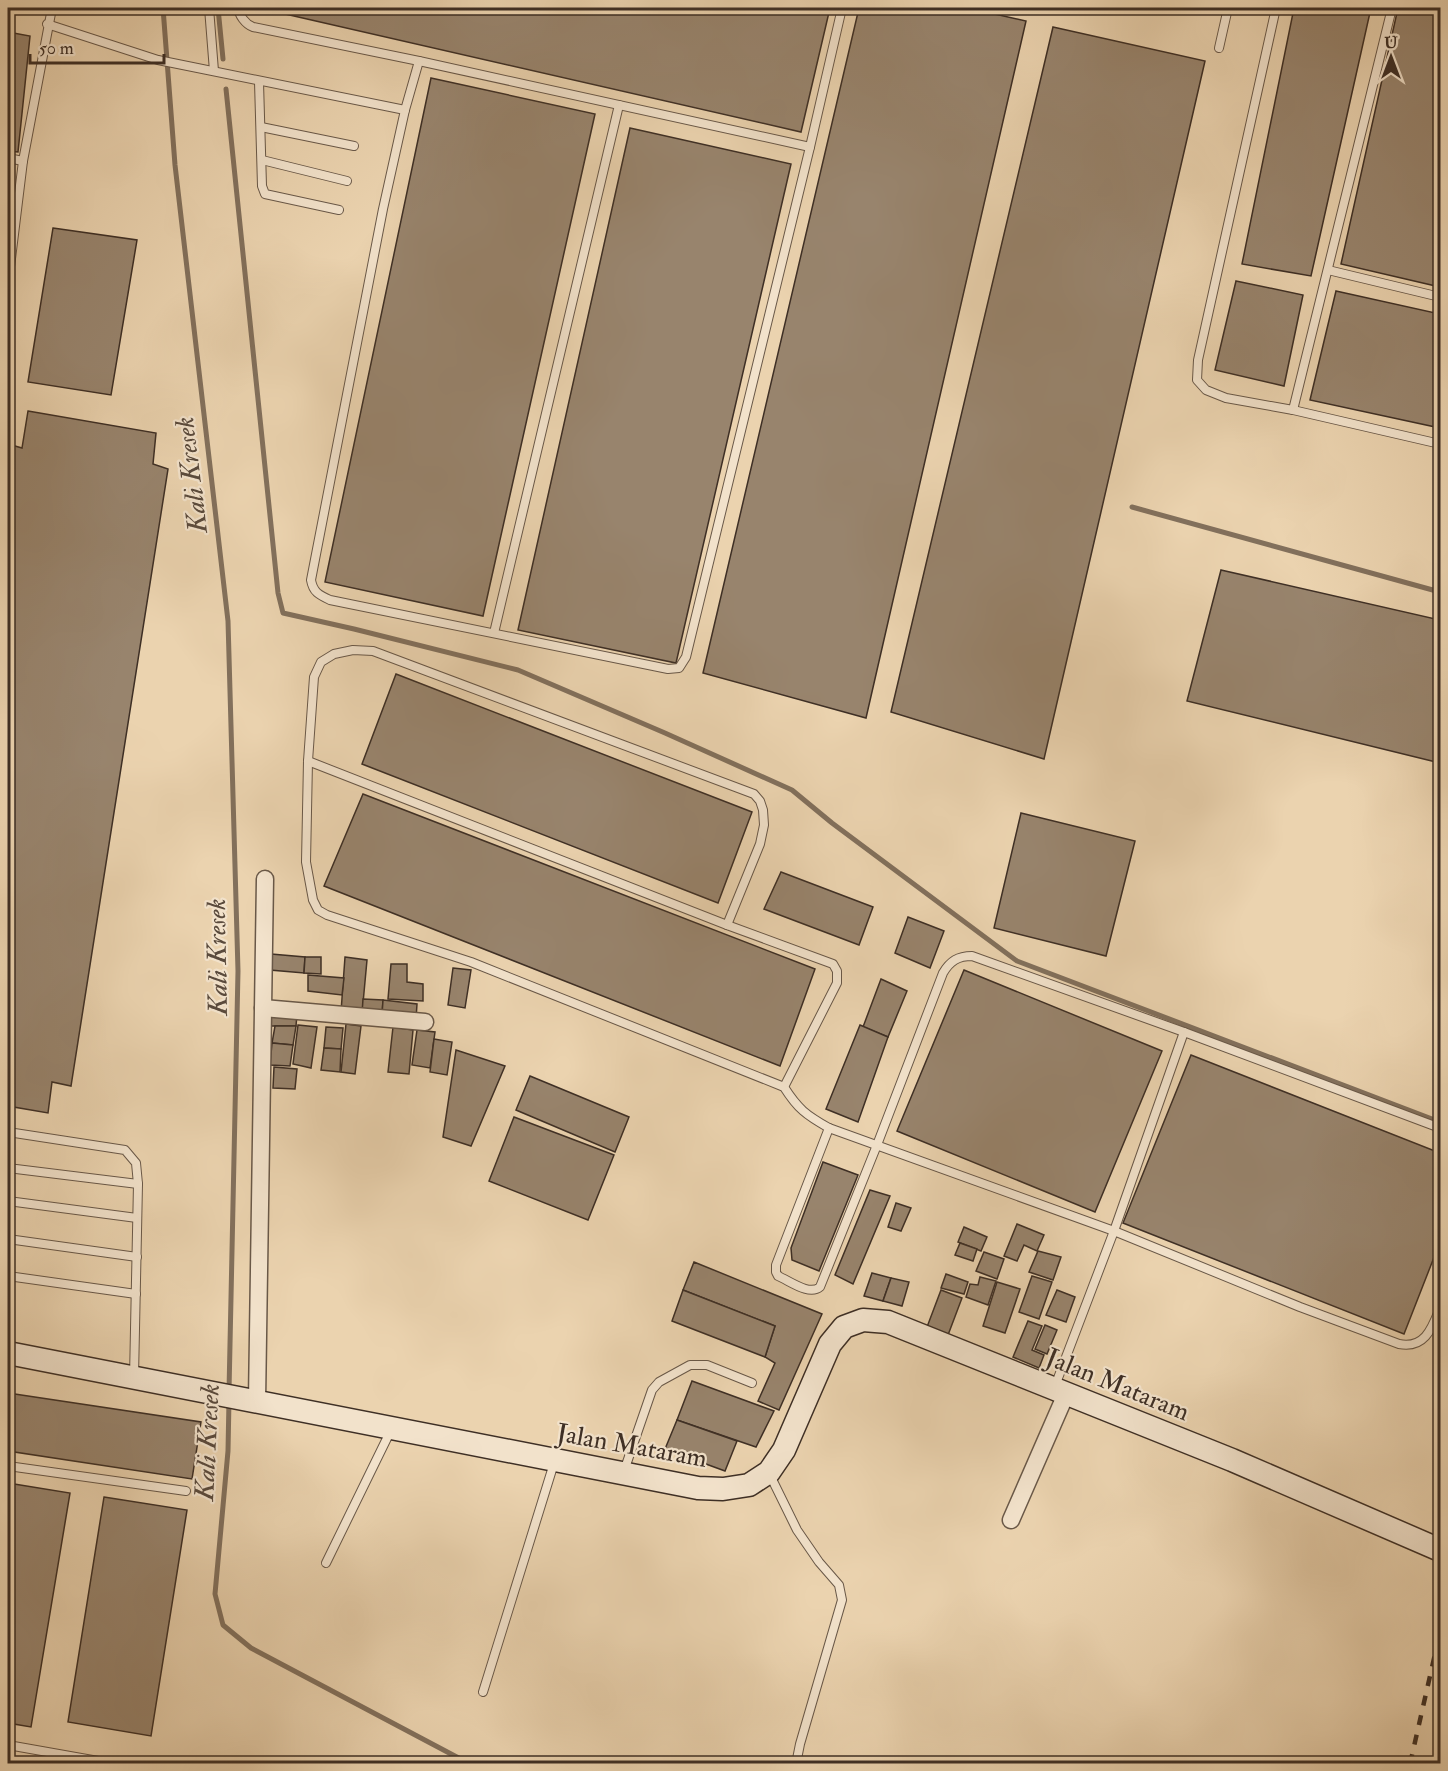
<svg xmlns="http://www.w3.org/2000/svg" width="1448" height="1771" font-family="'IM FELL Double Pica',serif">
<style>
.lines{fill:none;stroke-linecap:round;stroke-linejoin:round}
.stream{stroke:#82705c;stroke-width:5}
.building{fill:#98846d;stroke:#3e2f25;stroke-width:1.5}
.service-casing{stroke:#695848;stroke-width:10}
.minor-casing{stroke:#695848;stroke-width:19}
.secondary-casing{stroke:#3e2f25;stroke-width:25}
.service{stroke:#f2e2cb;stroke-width:8}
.minor{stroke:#f2e2cb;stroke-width:16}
.secondary{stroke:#f2e2cb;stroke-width:22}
.rail{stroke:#3e2f25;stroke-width:4.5;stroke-dasharray:10 10;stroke-linecap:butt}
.labels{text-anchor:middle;stroke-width:4.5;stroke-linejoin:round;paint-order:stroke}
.street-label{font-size:26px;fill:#3e2f25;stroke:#f2e2cb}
.water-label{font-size:27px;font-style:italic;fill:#5a4a3c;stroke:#f2e2cb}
</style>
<rect width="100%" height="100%" fill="#ebd3af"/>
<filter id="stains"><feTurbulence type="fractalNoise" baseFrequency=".00333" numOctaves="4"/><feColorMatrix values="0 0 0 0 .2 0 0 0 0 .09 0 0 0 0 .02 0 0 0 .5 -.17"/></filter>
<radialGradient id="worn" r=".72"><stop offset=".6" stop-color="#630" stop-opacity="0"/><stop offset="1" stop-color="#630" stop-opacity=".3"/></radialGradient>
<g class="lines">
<g class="stream">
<polyline points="163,8 175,165 228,621 238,971 229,1391"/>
<polyline points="218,8 223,59"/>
<polyline points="226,89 278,593 283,613 354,629 518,670 665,733 792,790 832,823 1017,961 1440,1122"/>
<polyline points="1132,507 1440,592"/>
<polyline points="229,1400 228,1451 215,1594 223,1625 251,1648 470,1764"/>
</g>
</g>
<g class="building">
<polygon points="259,8 830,8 801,132"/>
<polygon points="859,8 968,8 1026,21 866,718 703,673"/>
<polygon points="1294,8 1371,8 1311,276 1242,264"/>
<polygon points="1398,8 1440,8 1440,287 1341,264"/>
<polygon points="1053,27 1205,61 1044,759 891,712"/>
<polygon points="8,32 30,36 18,152 8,151"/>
<polygon points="431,78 595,114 483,616 325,582"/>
<polygon points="630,128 791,164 676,663 518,630"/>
<polygon points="53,228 137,240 111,395 28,382"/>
<polygon points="1236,281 1303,295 1284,386 1215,370"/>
<polygon points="1336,291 1440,314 1440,428 1310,400"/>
<polygon points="28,411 156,433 153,464 168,469 71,1086 52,1082 48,1113 8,1106 8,444 22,448"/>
<polygon points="1221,570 1440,620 1440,763 1187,701"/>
<polygon points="396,674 752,812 718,903 362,764"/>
<polygon points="363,794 815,969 780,1066 324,886"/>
<polygon points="1021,813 1135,841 1106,956 994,928"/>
<polygon points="781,872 873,907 859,945 764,909"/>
<polygon points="908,917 944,931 930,968 895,953"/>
<polygon points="271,954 305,957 304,973 270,970"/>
<polygon points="305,957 321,957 321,974 304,973"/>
<polygon points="345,957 367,960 362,1014 341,1012"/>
<polygon points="391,964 407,964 407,982 423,984 423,1001 388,999"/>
<polygon points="453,968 471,970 465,1008 448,1005"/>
<polygon points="964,970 1162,1051 1095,1212 897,1131"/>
<polygon points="308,975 344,978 342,995 308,991"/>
<polygon points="881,979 907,991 888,1037 863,1027"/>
<polygon points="363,999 383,1000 382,1015 362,1014"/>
<polygon points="383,1000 417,1004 416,1019 382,1015"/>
<polygon points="272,1012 297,1014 296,1026 270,1026"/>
<polygon points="346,1024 361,1026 355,1074 341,1072"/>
<polygon points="298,1025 317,1027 311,1068 293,1064"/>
<polygon points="860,1025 888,1037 858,1122 826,1109"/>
<polygon points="275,1026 296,1026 293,1045 272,1043"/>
<polygon points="326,1027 343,1028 341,1049 324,1048"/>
<polygon points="393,1027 413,1030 409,1074 388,1072"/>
<polygon points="417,1030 435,1032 430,1068 412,1065"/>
<polygon points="434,1039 452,1042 447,1075 430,1072"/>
<polygon points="272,1043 293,1045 290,1066 270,1065"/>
<polygon points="324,1048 341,1049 340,1072 321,1070"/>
<polygon points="456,1050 505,1066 471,1146 443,1137"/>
<polygon points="1191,1055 1440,1153 1440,1242 1404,1334 1123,1223"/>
<polygon points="274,1067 297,1069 295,1089 273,1088"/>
<polygon points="530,1076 629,1117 615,1152 516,1110"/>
<polygon points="514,1117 614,1155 588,1220 489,1181"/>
<polygon points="823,1162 858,1175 819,1271 792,1260 791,1248"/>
<polygon points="870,1190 890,1196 853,1284 835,1275"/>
<polygon points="896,1203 911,1208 901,1231 888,1227"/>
<polygon points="1017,1224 1044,1235 1037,1251 1024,1245 1017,1261 1004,1256"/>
<polygon points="964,1227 987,1237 981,1251 958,1242"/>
<polygon points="960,1243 977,1249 973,1261 955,1255"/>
<polygon points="1038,1251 1061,1257 1053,1280 1029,1272"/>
<polygon points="984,1252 1004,1259 997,1279 976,1271"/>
<polygon points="694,1262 822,1314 779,1410 758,1401 775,1363 765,1357 775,1326 683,1290"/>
<polygon points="872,1273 891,1278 883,1301 864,1296"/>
<polygon points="946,1274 968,1282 964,1294 941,1288"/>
<polygon points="1032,1276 1052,1282 1039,1319 1019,1312"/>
<polygon points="980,1277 996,1281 988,1305 966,1297 970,1284 978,1285"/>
<polygon points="891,1278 909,1282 902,1306 883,1301"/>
<polygon points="997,1282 1020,1289 1005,1333 983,1326"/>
<polygon points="683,1290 775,1326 765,1357 672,1321"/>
<polygon points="941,1290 962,1298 948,1335 927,1327"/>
<polygon points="1057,1290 1075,1297 1066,1322 1046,1315"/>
<polygon points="1028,1321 1042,1326 1032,1350 1044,1355 1039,1368 1013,1357"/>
<polygon points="1045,1325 1057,1330 1047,1354 1035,1349"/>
<polygon points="692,1381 774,1411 756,1447 677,1420"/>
<polygon points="8,1393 201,1422 192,1479 8,1451"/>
<polygon points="677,1420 737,1441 725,1471 665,1449"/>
<polygon points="8,1483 70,1493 31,1727 8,1723"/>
<polygon points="104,1497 187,1510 151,1736 68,1722"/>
</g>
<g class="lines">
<defs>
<g id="service">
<polyline points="209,8 214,71"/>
<path d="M238 8C239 15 245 24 253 27L419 61 405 110 383 209 311 580C313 592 319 595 330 600L668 669 679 668 686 657 810 147 842 8"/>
<polyline points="1276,8 1198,360 1197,380 1206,390 1226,398 1293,410 1440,444"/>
<polyline points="47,24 158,60 405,110"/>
<polyline points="1219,48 1228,8"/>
<polyline points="419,61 810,147"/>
<polyline points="259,82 262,186 265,194 339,210"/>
<polyline points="261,127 354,146"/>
<polyline points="8,158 23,161"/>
<polyline points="262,160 347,181"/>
<polyline points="1328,270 1440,297"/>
<polyline points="8,283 23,161 52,8"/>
<polyline points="1293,410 1392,8"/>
<polyline points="494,633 619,105"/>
<polyline points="308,761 727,925 833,964 837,971 837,983 784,1087"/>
<path d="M727 925 760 844 764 825 763 810 760 801 754 794 373 651 353 650 334 654 321 662 314 677 308 761 306 862 313 900 318 910 327 915 471 962 784 1087C798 1109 806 1115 829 1128L1114 1231 1300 1307 1399 1344C1425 1349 1432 1328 1440 1308"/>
<path d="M829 1128 776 1265V1272L778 1276C790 1281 809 1296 820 1287L877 1145 943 973C950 961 958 956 972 956L1184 1032 1440 1128"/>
<polyline points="8,1132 125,1150 136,1163 138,1184 134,1377"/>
<polyline points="8,1168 138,1184"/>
<polyline points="8,1201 137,1218"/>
<polyline points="8,1239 137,1257"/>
<polyline points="8,1276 136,1294"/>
<polyline points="1055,1386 1114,1231 1184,1032"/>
<polyline points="8,1466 186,1491"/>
<polyline points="624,1471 652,1390 659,1382 690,1365 707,1365 752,1383"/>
<polyline points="769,1473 797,1530 819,1562 839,1585 842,1600 800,1744 796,1764"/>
<polyline points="326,1563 391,1430"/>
<polyline points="483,1692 555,1460"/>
<polyline points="8,1745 115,1764"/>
</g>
<g id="minor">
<polyline points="263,1008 425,1022"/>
<polyline points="257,1401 265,879"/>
<polyline points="1011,1520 1066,1394"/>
</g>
<polyline id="secondary" points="8,1353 698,1488 723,1489 749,1485 769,1472 784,1450 830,1344 844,1327 863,1320 888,1322 1232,1460 1440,1550"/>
</defs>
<use href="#service" class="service-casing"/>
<use href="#minor" class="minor-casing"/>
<use href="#secondary" class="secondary-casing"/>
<use href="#service" class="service"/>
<use href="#minor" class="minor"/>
<use href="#secondary" class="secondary"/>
<polyline class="rail" points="1410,1764 1440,1632"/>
</g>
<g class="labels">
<g class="street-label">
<text transform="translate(1118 1384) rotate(22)" y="9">Jalan Mataram</text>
<text transform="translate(632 1445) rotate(10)" y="9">Jalan Mataram</text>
</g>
<g class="water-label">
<text transform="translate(191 475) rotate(-97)" y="9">Kali Kresek</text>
<text transform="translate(217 957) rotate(-91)" y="9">Kali Kresek</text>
<text transform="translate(207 1442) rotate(-87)" y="9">Kali Kresek</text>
</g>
</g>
<rect width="1448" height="1771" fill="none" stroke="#ebd3af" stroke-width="30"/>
<rect x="9" y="9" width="1430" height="1753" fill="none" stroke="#3e2f25" stroke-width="3"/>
<rect x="15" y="15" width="1418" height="1741" fill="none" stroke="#3e2f25" stroke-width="1.5"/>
<g transform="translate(1391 57)" stroke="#f2e2cb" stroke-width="4.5" paint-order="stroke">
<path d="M0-4.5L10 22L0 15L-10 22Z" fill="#3e2f25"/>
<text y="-9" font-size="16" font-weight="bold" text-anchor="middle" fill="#3e2f25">U</text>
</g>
<path d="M30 54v9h134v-9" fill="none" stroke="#3e2f25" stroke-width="3"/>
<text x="39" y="54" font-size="18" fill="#3e2f25" stroke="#f2e2cb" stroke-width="4.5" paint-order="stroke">50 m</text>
<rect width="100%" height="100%" filter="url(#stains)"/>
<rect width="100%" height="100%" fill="url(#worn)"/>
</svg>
